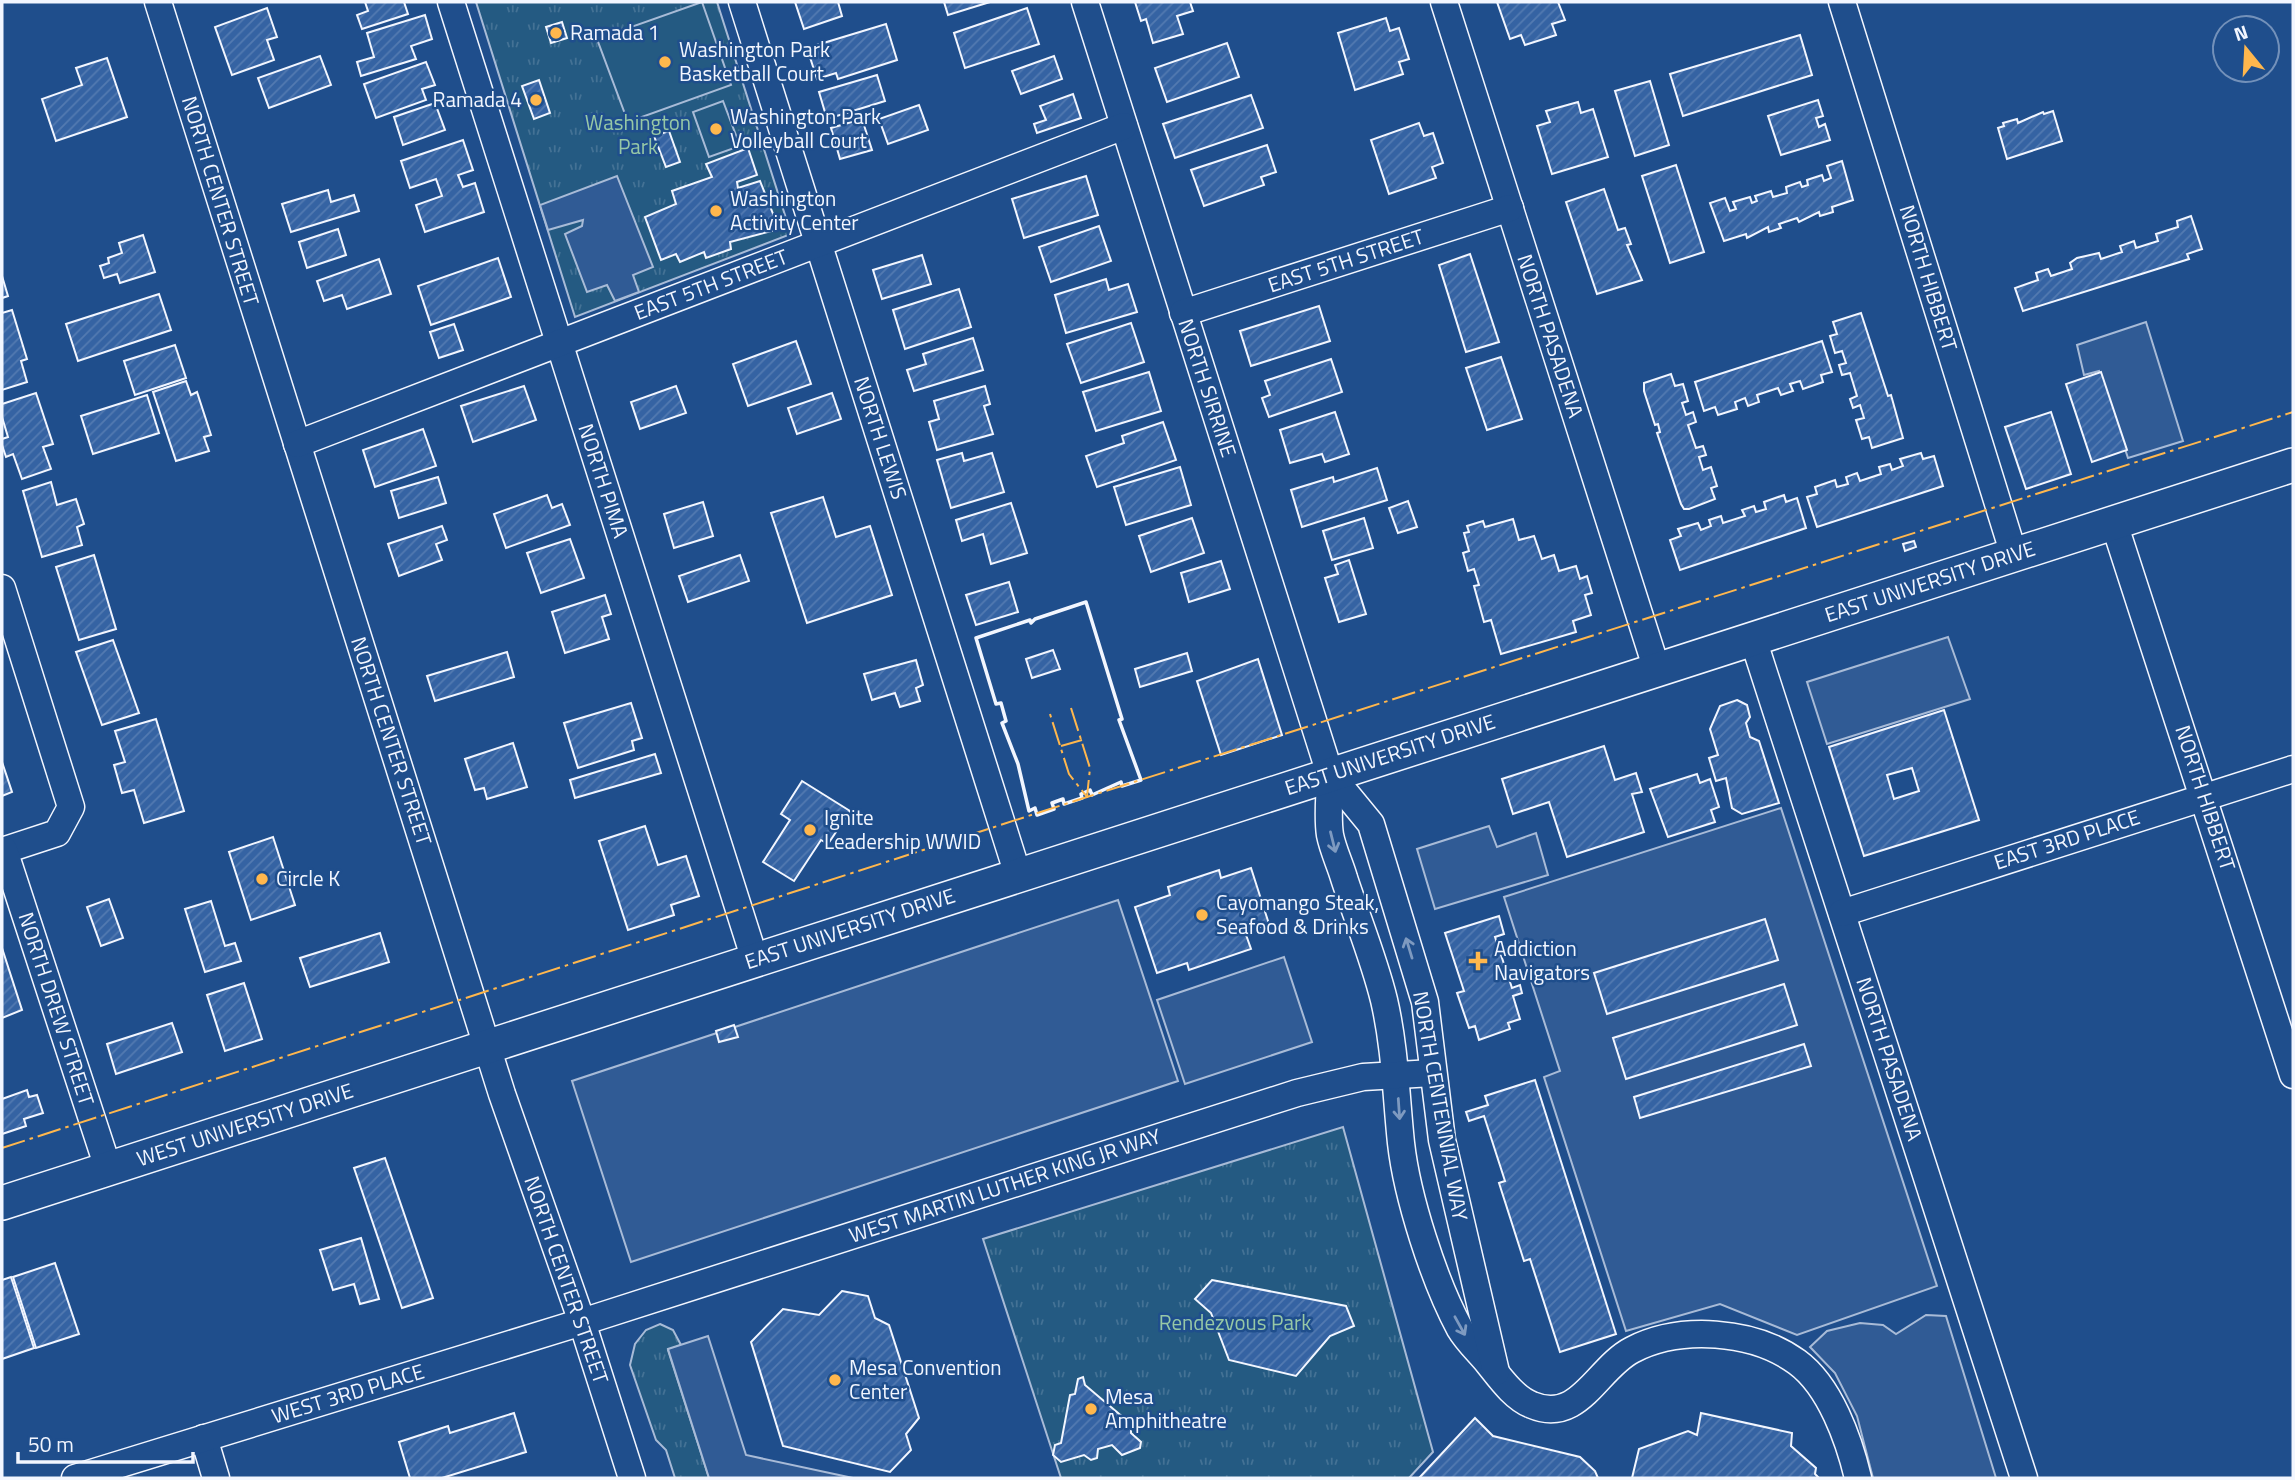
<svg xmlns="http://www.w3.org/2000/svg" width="2295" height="1480" font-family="'Titillium Web',sans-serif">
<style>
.grass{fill:url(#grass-tufts);stroke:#a8bbd7;stroke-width:2}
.garden{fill:#245a82;stroke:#a8bbd7;stroke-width:2}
.parking{fill:#305b95;stroke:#a8bbd7;stroke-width:2}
.building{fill:url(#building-hatch);stroke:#f2f6ff;stroke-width:2;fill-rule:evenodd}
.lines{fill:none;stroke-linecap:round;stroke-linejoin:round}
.minor-casing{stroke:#f2f6ff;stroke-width:29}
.major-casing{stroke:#f2f6ff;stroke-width:36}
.minor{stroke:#1f4e8c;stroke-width:26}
.major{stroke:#1f4e8c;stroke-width:33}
.wall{stroke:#f2f6ff;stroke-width:3.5}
.power{stroke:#ffb74d;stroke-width:2;stroke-dasharray:24 5 3.5 5;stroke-linecap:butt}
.oneway{stroke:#7e9ac0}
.poi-dot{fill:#ffb74d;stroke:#1f4e8c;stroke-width:2.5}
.labels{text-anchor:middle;stroke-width:5;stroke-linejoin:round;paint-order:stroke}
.poi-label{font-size:21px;fill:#f2f6ff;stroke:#1f4e8c;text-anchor:start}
.park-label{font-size:21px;fill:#97c8a6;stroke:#1f4e8c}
.street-label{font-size:21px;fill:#f2f6ff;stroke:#1f4e8c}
</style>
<defs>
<pattern id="grass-tufts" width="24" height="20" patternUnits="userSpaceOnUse" patternTransform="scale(1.75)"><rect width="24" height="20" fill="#245a82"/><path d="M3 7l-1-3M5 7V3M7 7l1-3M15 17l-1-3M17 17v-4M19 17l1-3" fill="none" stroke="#447295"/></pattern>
<pattern id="building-hatch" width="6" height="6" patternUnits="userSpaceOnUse" patternTransform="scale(1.75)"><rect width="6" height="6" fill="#3563a3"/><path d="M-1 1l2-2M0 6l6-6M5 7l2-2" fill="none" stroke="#537ab1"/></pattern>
</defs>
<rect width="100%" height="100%" fill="#1f4e8c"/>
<g class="grass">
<polygon points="476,2 717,2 791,234 575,317"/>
<polygon points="1343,1127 1433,1452 1409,1478 1061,1478 983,1239"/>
<polygon points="660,1324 673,1330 681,1345 668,1350 709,1478 675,1478 666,1450 656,1440 630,1365 635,1344 646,1330"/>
</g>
<g class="garden">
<polygon points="702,2 731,85 628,122 597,39"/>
<polygon points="723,101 740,146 709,157 693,112"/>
</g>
<g class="parking">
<polygon points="617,176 653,267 633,275 639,292 615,301 607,285 587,292 565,234 582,226 583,220 548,230 540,205"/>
<polygon points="2146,322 2183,441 2128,458 2099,371 2084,375 2077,345"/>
<polygon points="1948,637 1970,699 1827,744 1807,682"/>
<polygon points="1781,808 1937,1286 1797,1335 1720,1304 1626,1331 1544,1077 1560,1071 1504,897"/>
<polygon points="1489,826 1497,847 1536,833 1548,875 1435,909 1417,849"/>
<polygon points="1118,900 1178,1081 631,1262 572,1081"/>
<polygon points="1284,957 1312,1042 1185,1084 1157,1000"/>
<polygon points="1926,1315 1946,1316 1996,1478 1873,1478 1857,1416 1835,1373 1810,1347 1827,1331 1860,1323 1883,1325 1896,1334"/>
<polygon points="708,1336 746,1455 853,1478 709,1478 668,1349"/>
</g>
<g class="building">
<polygon points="365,2 404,2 408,14 362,29 357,15 368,11"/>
<polygon points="795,2 838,2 842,16 804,29"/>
<polygon points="944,2 990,2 948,15"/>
<polygon points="1135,2 1190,2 1193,11 1177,16 1183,34 1153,43 1146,19 1141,21"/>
<polygon points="1497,2 1558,2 1565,20 1552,24 1556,35 1525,45 1521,35 1510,39"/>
<polygon points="267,8 277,37 267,40 274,60 232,75 215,27"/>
<polygon points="1027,8 1039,44 965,68 954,33"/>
<polygon points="425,15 432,39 411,46 416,59 361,76 357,62 374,57 367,33"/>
<polygon points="1386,18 1390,31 1399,28 1409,59 1399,62 1403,74 1355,90 1338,33"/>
<polygon points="562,22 567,38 551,43 546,27"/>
<polygon points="886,24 897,60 838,79 836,73 817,79 807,48"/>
<polygon points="1800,35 1812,75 1683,116 1670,74"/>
<polygon points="1227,43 1239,77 1167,102 1155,68"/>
<polygon points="320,56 331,85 269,108 258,78"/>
<polygon points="1054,56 1062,79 1021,94 1012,71"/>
<polygon points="107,58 127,117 56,141 42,99 82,85 76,68"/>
<polygon points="426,62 435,85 422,89 426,100 376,118 364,84"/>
<polygon points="877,75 885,101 827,119 819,92"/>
<polygon points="539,80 550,113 534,119 522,86"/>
<polygon points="1650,81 1669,145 1635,156 1615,91"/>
<polygon points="1073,94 1081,118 1037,133 1034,124 1046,120 1040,106"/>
<polygon points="1251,95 1263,128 1175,158 1163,124"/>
<polygon points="1818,100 1823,116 1816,118 1819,127 1825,124 1830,140 1781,155 1768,116"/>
<polygon points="1578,102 1581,113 1593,109 1608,157 1552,174 1537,126 1550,122 1546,111"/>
<polygon points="435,103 445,130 403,145 394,117"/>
<polygon points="919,105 928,130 888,144 879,119"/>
<polygon points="2053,111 2062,141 2007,159 1998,128 2004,126 2003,123 2017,119 2018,123 2043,112 2044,114"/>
<polygon points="862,119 872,150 840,159 831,128"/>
<polygon points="1419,123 1424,136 1433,133 1443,163 1432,167 1436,178 1389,194 1371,140"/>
<polygon points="669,131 680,162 666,167 654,136"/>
<polygon points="463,140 473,170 458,175 463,187 475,183 484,212 425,232 416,205 442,196 436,179 410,188 401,161"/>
<polygon points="1267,145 1276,172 1261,177 1264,185 1204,206 1191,170"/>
<polygon points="748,148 757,175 737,182 738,188 760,181 779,229 730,242 731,249 706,258 704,252 680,262 676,254 661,260 645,217 676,204 672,191 712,177 706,164"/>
<polygon points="1842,161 1853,200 1832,207 1833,212 1820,216 1819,212 1799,222 1797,218 1779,224 1781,228 1769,232 1768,227 1747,238 1746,234 1724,241 1710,203 1725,198 1730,211 1736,209 1733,202 1750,197 1752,203 1757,201 1755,196 1771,191 1773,197 1787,193 1786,187 1800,182 1802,187 1808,185 1807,180 1822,175 1824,181 1831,178 1827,166"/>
<polygon points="1676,165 1704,252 1670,263 1642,176"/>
<polygon points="1086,176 1098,215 1024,238 1012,199"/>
<polygon points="1604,189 1618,230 1625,228 1631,244 1627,245 1642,280 1597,294 1566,202"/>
<polygon points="328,190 331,202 354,195 359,211 291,232 282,204"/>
<polygon points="2191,216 2202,249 2187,254 2189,259 2023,311 2015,288 2038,280 2036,273 2048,269 2051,276 2072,269 2070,263 2077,258 2099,253 2101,259 2122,252 2120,246 2134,241 2136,248 2158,241 2156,234 2178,227 2177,221"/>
<polygon points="1099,226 1111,261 1051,282 1039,247"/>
<polygon points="338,229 346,255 307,268 299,242"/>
<polygon points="143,235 155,272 120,283 117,274 104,278 100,266 109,263 108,258 122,253 119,243"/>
<polygon points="1470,254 1499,342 1466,352 1439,265"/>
<polygon points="922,255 931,284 882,299 873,270"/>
<polygon points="498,258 511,297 431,325 418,286"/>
<polygon points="379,259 391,294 347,309 342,295 324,301 317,281"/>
<polygon points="2,276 8,296 2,298"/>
<polygon points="1106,279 1109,290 1128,284 1137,312 1066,333 1055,295"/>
<polygon points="959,289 971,327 905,349 893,310"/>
<polygon points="159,294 171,330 78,361 66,324"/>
<polygon points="1319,306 1330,341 1251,366 1240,331"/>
<polygon points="12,310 27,359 21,361 27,382 2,390 2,313"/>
<polygon points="1861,313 1888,396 1891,395 1903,438 1872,448 1869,437 1862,439 1856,420 1864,418 1860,405 1853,408 1850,399 1857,396 1850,373 1842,375 1839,365 1846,363 1842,351 1835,353 1830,336 1837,334 1833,322"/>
<polygon points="1131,323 1144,362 1081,383 1067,344"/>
<polygon points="454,324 463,350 439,358 430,332"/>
<polygon points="973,338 983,370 914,391 907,370 926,364 923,354"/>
<polygon points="796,341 811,384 748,406 733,364"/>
<polygon points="1822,341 1832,372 1821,375 1823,382 1803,389 1800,381 1790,384 1793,391 1781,395 1778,388 1757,395 1759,402 1748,406 1745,398 1735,402 1737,409 1718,415 1715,407 1704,411 1695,382"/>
<polygon points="175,345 186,378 135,395 124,361"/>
<polygon points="1501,357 1522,419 1487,430 1466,368"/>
<polygon points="1331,359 1342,392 1269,417 1262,398 1270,395 1265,381"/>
<polygon points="1149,372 1161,411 1096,431 1083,392"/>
<polygon points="2101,372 2127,450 2092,462 2066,384"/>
<polygon points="1671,374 1675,386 1683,384 1688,401 1682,403 1686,415 1693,412 1696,422 1688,425 1696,448 1703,446 1706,455 1699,457 1703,470 1711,467 1717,486 1711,488 1715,499 1689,509 1684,509 1681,504 1657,433 1660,432 1658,424 1655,425 1644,391 1644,383"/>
<polygon points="186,381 191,395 197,392 211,435 204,437 209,451 176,461 153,392"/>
<polygon points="524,386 536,420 473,442 461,406"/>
<polygon points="676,386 686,413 640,429 631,402"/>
<polygon points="985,386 990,404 984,406 993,434 937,450 929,422 939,419 934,401"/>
<polygon points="36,393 53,444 43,447 51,469 22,479 13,454 6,457 2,445 2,439 8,437 2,417 2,404"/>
<polygon points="832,393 841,419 797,434 788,408"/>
<polygon points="147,395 159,433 93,454 81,416"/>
<polygon points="1335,412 1349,454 1325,462 1322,454 1290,463 1280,430"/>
<polygon points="2051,412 2071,474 2026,489 2005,427"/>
<polygon points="1163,422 1176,460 1097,487 1086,456 1124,443 1122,436"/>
<polygon points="423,429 436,466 375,487 363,450"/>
<polygon points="962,453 964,461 992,453 1004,492 951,508 937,460"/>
<polygon points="1921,453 1923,459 1934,456 1943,486 1817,527 1807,497 1817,494 1815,487 1835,480 1837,487 1848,484 1846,477 1857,473 1860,481 1881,474 1879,467 1890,464 1892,470 1903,466 1900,459"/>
<polygon points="1180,467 1191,505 1126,525 1114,487"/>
<polygon points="1377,468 1387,500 1302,527 1291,490 1333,477 1334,482"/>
<polygon points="438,477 446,503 399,518 391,491"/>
<polygon points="51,482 57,505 76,499 84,524 77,527 82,545 42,557 23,491"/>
<polygon points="547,495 552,508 562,504 570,525 506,548 494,514"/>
<polygon points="1784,495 1786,502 1797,498 1806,528 1680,570 1670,540 1681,536 1678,529 1698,523 1701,530 1711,526 1709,520 1721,516 1723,523 1745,516 1742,510 1754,506 1756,512 1766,509 1764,502"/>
<polygon points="823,497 836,537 870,526 892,595 807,623 771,513"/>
<polygon points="1408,501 1417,527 1398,533 1389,508"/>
<polygon points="703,502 713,536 674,548 664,514"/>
<polygon points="1011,503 1027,553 991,564 983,534 962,541 956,520"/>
<polygon points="1192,518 1204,553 1151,572 1139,536"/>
<polygon points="1364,518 1373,548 1332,560 1323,531"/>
<polygon points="1513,519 1519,540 1534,536 1542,559 1554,555 1559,571 1576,566 1580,579 1587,576 1592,593 1585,595 1591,615 1573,621 1576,632 1501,654 1491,620 1484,622 1474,586 1479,585 1474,569 1468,571 1463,553 1469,551 1464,533 1469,532 1467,526 1483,521 1485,527"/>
<polygon points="442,526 447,540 436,544 442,560 399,576 388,544"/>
<polygon points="570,539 584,578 541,593 527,553"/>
<polygon points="1914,541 1916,547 1905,551 1903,544"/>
<polygon points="94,555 116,629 79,640 56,567"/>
<polygon points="740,555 749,581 688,602 679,576"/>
<polygon points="1349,560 1366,614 1339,622 1325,578 1338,574 1335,565"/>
<polygon points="1221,561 1230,589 1189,602 1181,573"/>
<polygon points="1009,582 1018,612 976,625 966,595"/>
<polygon points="605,595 611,614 602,617 609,639 565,653 552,612"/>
<polygon points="113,640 139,713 102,725 76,652"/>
<polygon points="1053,650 1060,669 1032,678 1026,659"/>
<polygon points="507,652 514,677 435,701 427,676"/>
<polygon points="1187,653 1192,671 1140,687 1135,669"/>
<polygon points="1258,659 1282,735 1221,755 1197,681"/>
<polygon points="916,660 923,685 916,688 920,701 900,707 895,693 872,700 864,674"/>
<polygon points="1737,700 1747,705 1750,717 1746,723 1750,737 1759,741 1779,803 1742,814 1732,808 1726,778 1716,781 1709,758 1718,755 1710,729 1720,706"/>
<polygon points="631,703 642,738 632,741 634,750 578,768 564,723"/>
<path d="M1944 710 1979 820 1864 856 1829 747ZM1912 768 1919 791 1894 799 1887 775Z"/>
<polygon points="156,719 184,811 144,823 134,790 122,793 114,765 125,762 115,731"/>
<polygon points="513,743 527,787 487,799 484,788 475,790 465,759"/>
<polygon points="1604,746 1615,780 1636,773 1642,792 1632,794 1644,832 1567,857 1549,802 1513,814 1502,779"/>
<polygon points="655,754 661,773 575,798 570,780"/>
<polygon points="2,762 12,792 2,796"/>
<polygon points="1697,774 1700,783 1710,779 1719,807 1711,810 1715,822 1668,837 1650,789"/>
<polygon points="802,781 850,811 828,844 821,840 794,881 763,862 790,820 781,814"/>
<polygon points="645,826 658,865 686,856 699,896 671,905 674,915 628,930 599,841"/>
<polygon points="273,837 295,905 251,920 229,852"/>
<polygon points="1251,868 1269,924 1245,932 1251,949 1189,970 1187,963 1157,973 1135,907 1170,895 1168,887 1219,870 1221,878"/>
<polygon points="109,899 123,938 101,946 87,907"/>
<polygon points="211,901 225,946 235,943 241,961 205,972 185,909"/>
<polygon points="1499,916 1504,934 1495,937 1512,988 1520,985 1522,993 1513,996 1520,1019 1508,1023 1510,1029 1479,1040 1475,1026 1469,1028 1457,993 1464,991 1445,933"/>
<polygon points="1765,919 1778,960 1607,1014 1594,973"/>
<polygon points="380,933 389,962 310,987 300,958"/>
<polygon points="2,948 22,1010 2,1018"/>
<polygon points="244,983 262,1039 225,1051 207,995"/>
<polygon points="1784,984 1797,1025 1626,1079 1613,1038"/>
<polygon points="172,1023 182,1052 116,1074 107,1044"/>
<polygon points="734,1025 738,1037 719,1042 716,1031"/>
<polygon points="1804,1044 1811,1066 1640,1118 1634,1097"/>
<polygon points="1535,1080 1616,1334 1560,1352 1530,1259 1524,1261 1499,1183 1505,1181 1484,1116 1469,1121 1466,1112 1488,1105 1485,1096"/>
<polygon points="27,1090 29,1097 37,1095 43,1113 24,1119 26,1126 2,1134 2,1099"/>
<polygon points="385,1158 433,1298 402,1308 354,1168"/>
<polygon points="361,1238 379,1299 360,1304 354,1284 333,1290 320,1250"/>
<polygon points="55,1263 79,1334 36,1348 13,1277"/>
<polygon points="11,1277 34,1348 2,1359 2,1280"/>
<polygon points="1212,1280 1346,1306 1354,1326 1330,1336 1296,1376 1229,1360 1211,1313 1195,1299"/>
<polygon points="842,1291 868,1296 875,1318 889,1325 919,1418 906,1434 911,1450 890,1472 783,1446 751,1342 783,1309 819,1315"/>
<polygon points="1083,1377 1085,1385 1131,1424 1131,1433 1141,1442 1140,1448 1122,1455 1112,1445 1098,1449 1097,1458 1091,1460 1084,1455 1061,1462 1053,1455 1055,1445 1061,1443 1070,1395 1075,1394 1078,1379"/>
<polygon points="514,1413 526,1452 442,1478 410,1478 399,1442 448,1426 450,1433"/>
<polygon points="1701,1413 1792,1433 1791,1446 1816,1468 1815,1474 1819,1478 1632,1478 1639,1449 1688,1431 1697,1435"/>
<polygon points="1475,1418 1493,1436 1580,1457 1595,1471 1598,1478 1419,1478"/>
</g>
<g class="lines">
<defs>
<g id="minor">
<polyline points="158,2 502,1094 582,1322 632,1478"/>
<polyline points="451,2 755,960"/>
<polyline points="742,2 1018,875"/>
<path d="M1085 2 1330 774C1330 794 1327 816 1330 835 1333 850 1340 864 1344 878 1357 918 1374 959 1384 1000 1395 1047 1396 1095 1401 1143 1407 1197 1434 1281 1460 1329 1467 1341 1479 1352 1488 1363 1500 1378 1514 1398 1532 1405 1579 1425 1597 1368 1632 1350 1680 1325 1753 1330 1797 1362 1830 1386 1849 1440 1858 1478"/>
<polyline points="1444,2 1657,670"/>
<polyline points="1842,2 2014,555"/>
<polyline points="1183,313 1510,208"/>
<polyline points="297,444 1124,126"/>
<polyline points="2114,523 2293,1075"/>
<polyline points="2,588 71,807 57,833 2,851"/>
<polyline points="1753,639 2024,1478"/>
<polyline points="1330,774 1371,824 1425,1002 1442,1140 1496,1372"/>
<polyline points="4,850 108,1168"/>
<polyline points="1842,913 2293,769"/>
<polyline points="204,1438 216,1478"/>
<polyline points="75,1478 582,1322 1297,1093 1363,1077 1433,1073"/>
</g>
<polyline id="major" points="2,1203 2293,465"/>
</defs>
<use href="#minor" class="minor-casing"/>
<use href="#major" class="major-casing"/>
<use href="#minor" class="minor"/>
<use href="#major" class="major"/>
<polygon class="wall" points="1086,602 1122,719 1119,720 1141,780 1122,786 1121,782 1092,795 1090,790 1081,794 1082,798 1064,804 1063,799 1052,803 1054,809 1037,815 1035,808 1029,811 1018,764 1002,723 1006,721 1001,703 996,704 976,638 1030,620 1031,623 1035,619"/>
<g class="power">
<polyline points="1071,708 1090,768 1087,797 2293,412"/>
<polyline points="1061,746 1082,740"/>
<polyline points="2,1148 1087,797 1069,774 1050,714"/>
</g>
</g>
<defs><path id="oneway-shaft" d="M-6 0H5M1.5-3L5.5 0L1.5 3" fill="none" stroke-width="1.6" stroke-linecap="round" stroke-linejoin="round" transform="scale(1.75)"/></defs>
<g class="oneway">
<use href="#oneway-shaft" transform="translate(1333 842) rotate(76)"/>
<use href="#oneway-shaft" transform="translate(1409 948) rotate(-107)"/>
<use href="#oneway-shaft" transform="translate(1399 1109) rotate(86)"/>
<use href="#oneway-shaft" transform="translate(1460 1326) rotate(61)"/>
</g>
<g class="poi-dot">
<circle cx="556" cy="33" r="7"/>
<circle cx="665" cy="62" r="7"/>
<circle cx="536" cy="100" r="7"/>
<circle cx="716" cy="129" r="7"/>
<circle cx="716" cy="211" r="7"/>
<circle cx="810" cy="830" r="7"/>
<circle cx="262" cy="879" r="7"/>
<circle cx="1202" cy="915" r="7"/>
<path d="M1474.5 950.5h7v7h7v7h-7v7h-7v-7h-7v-7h7z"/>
<circle cx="835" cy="1380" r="7"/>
<circle cx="1091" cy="1409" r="7"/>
</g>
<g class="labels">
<g class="poi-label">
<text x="570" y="40">Ramada 1</text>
<text x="679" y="57">Washington Park<tspan x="679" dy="24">Basketball Court</tspan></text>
<text x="522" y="107" text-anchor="end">Ramada 4</text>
<text x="730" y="124">Washington Park<tspan x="730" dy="24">Volleyball Court</tspan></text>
<text x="730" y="206">Washington<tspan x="730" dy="24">Activity Center</tspan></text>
<text x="824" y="825">Ignite<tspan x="824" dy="24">Leadership WWID</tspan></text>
<text x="276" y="886">Circle K</text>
<text x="1216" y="910">Cayomango Steak,<tspan x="1216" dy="24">Seafood &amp; Drinks</tspan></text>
<text x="1494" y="956">Addiction<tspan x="1494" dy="24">Navigators</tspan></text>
<text x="849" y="1375">Mesa Convention<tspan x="849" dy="24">Center</tspan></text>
<text x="1105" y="1404">Mesa<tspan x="1105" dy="24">Amphitheatre</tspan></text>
</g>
<g class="park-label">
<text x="638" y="130">Washington<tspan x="638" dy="24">Park</tspan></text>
<text x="1235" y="1330">Rendezvous Park</text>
</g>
<g class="street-label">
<text transform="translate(220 201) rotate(73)" y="7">NORTH CENTER STREET</text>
<text transform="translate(1346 261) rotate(-18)" y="7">EAST 5TH STREET</text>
<text transform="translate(1928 278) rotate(73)" y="7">NORTH HIBBERT</text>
<text transform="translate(711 285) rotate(-21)" y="7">EAST 5TH STREET</text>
<text transform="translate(1550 336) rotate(72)" y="7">NORTH PASADENA</text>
<text transform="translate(1207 388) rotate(72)" y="7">NORTH SIRRINE</text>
<text transform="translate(880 438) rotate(72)" y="7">NORTH LEWIS</text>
<text transform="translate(603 481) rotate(72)" y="7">NORTH PIMA</text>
<text transform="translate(1930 582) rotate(-18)" y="7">EAST UNIVERSITY DRIVE</text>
<text transform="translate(391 741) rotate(72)" y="7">NORTH CENTER STREET</text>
<text transform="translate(1390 755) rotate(-18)" y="7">EAST UNIVERSITY DRIVE</text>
<text transform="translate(2205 798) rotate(72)" y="7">NORTH HIBBERT</text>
<text transform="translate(2067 840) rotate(-18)" y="7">EAST 3RD PLACE</text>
<text transform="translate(850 929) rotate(-18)" y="7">EAST UNIVERSITY DRIVE</text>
<text transform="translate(56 1009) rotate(72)" y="7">NORTH DREW STREET</text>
<text transform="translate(1889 1059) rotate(72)" y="7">NORTH PASADENA</text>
<text transform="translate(1440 1106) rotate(80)" y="7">NORTH CENTENNIAL WAY</text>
<text transform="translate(245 1125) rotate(-18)" y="7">WEST UNIVERSITY DRIVE</text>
<text transform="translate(1005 1186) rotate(-18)" y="7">WEST MARTIN LUTHER KING JR WAY</text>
<text transform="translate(566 1280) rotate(71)" y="7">NORTH CENTER STREET</text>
<text transform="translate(348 1394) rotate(-17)" y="7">WEST 3RD PLACE</text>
</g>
</g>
<rect width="2295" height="1480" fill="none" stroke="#f2f6ff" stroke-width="7"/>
<g transform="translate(2246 49) rotate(342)"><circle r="33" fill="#1f4e8c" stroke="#7391ba" stroke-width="2"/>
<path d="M0-5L12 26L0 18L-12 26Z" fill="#ffb74d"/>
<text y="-10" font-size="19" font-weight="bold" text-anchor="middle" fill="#f2f6ff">N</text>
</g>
<path d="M18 1452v10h175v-10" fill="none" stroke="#f2f6ff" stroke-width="3.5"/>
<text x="28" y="1452" font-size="21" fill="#f2f6ff" stroke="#1f4e8c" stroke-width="5" paint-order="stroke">50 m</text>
</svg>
